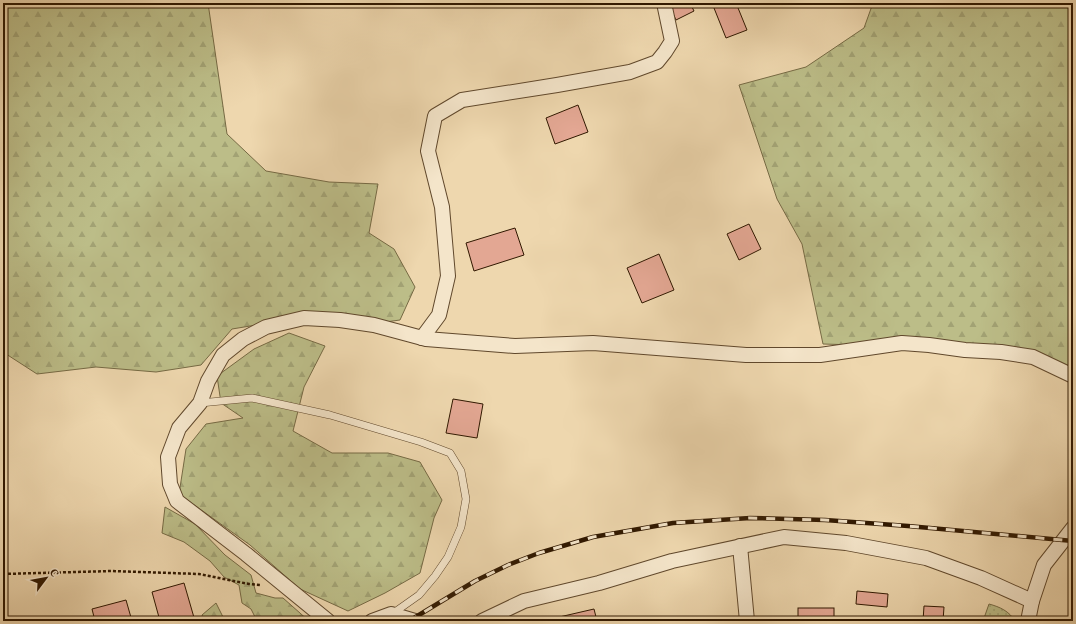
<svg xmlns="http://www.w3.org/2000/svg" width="1076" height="624" font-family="Vollkorn,serif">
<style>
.grass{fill:url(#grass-dots);stroke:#766a44}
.forest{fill:url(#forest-firs);stroke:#766a44}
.building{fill:#e3a793;stroke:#301800}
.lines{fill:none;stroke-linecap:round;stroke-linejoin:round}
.service-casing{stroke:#60482c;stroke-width:8}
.minor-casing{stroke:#60482c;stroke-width:16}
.path{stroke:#301800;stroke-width:2.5;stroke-dasharray:3 2;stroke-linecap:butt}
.service{stroke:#f4e5ca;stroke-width:7}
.minor{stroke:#f4e5ca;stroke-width:14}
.rail-casing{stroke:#301800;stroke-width:4.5}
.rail{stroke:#f4e5ca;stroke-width:3;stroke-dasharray:9;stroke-linecap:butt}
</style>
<defs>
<pattern id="grass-dots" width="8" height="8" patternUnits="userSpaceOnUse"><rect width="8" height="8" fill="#bcbd88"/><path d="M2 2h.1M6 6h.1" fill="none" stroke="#a2a274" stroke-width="1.8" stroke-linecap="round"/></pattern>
<pattern id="forest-firs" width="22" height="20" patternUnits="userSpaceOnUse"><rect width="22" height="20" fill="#bcbd88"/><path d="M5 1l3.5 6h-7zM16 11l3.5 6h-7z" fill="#a2a274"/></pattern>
</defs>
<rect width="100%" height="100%" fill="#eed7ae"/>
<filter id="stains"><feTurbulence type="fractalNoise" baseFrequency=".005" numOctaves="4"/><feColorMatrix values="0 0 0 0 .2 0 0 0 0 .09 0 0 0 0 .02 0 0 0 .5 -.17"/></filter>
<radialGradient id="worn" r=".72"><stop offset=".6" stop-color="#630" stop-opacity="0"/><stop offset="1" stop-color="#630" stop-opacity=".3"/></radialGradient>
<path class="grass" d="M989 604C1000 607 1009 611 1015 621H983Z"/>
<g class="forest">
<polygon points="3,3 208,3 227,134 266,171 329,182 378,184 369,233 394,249 415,287 400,320 363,325 311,316 232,329 201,365 156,372 96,367 37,374 3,352"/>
<polygon points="873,3 1073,3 1073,377 1061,365 957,348 823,344 802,244 777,199 739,85 806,67 864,28"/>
<polygon points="289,333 325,346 304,387 293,431 332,453 388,453 420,462 442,500 434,518 420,573 385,593 348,611 300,589 250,545 179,494 186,449 206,424 243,418 221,403 217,376 254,349"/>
<polygon points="165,507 195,524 225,555 251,575 256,593 275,598 283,598 309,621 257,621 251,609 242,603 239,585 224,577 210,561 184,542 162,533"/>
<polygon points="216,603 225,621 204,621 202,615"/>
</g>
<g class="building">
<polygon points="668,3 690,3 694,11 676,20"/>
<polygon points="712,3 736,3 747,30 726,38"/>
<polygon points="578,105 588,132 555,144 546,118"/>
<polygon points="749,224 761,249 739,260 727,234"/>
<polygon points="515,228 524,255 474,271 466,243"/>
<polygon points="659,254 674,290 642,303 627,268"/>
<polygon points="453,399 483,404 477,438 446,433"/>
<polygon points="184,583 195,621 160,621 152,592"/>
<polygon points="857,591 888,594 887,607 856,604"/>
<polygon points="126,600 132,621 95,621 92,609"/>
<polygon points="924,606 944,607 943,621 923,621"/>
<rect x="798" y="608" width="36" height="13"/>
<polygon points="594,609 597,621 542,621"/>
</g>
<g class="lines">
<defs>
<polyline id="service" points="200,403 252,398 330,415 421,442 450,453 461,471 466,499 461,527 448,557 435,576 419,595 392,614"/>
<g id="minor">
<polyline points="422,338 439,315 448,276 442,207 428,151 435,116 462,100 557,85 630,72 657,62 665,52 672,41 664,3"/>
<polyline points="740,546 747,621"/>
<polyline points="328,621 246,554 177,501 170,484 168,457 179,428 200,403 208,381 223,355 243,339 266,327 304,318 340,320 374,325 426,339 515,346 593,343 746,355 820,355 902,343 929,345 965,350 1001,352 1033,357 1073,376"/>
<polyline points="372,621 391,614 415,621"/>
<polyline points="482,621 524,601 599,583 672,561 784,537 846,543 926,558 981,578 1032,601"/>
<polyline points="1028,621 1032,601 1044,565 1073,528"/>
</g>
</defs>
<use href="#service" class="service-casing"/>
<use href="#minor" class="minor-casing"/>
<polyline class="path" points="3,574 112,571 199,574 249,584 260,585"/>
<use href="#service" class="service"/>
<use href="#minor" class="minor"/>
<defs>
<polyline id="rail" points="409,621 475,581 508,565 539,553 593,537 673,523 750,518 825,520 908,526 1073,541"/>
</defs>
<use href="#rail" class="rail-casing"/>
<use href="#rail" class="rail"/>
</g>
<rect width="1076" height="624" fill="none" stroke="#eed7ae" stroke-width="16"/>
<rect x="4" y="4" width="1068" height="616" fill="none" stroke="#301800" stroke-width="2"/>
<rect x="8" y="8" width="1060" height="608" fill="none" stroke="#301800"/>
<g transform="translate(46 578) rotate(58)" stroke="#f4e5ca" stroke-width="3" paint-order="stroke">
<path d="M0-3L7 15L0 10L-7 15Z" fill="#301800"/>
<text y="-6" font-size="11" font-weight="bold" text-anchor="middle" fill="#301800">С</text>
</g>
<rect width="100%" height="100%" filter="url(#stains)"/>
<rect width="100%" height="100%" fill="url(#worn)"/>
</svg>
